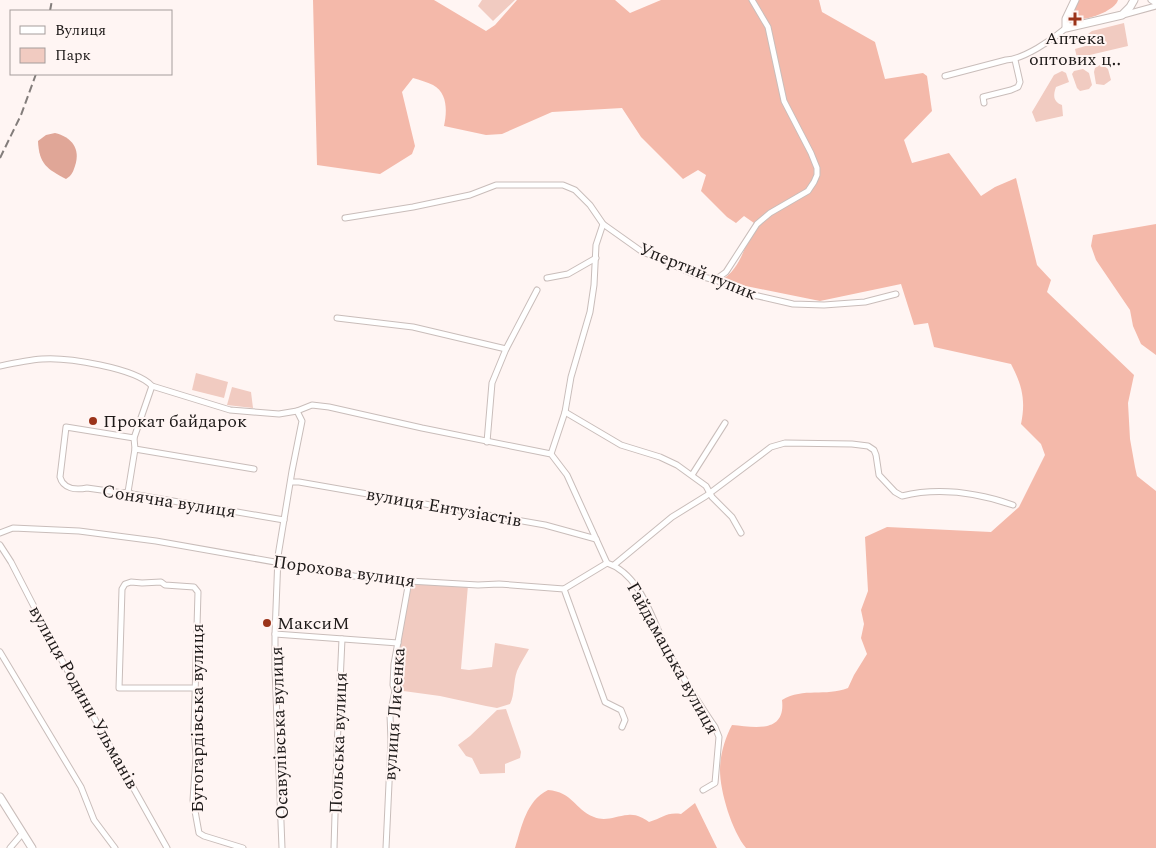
<svg xmlns="http://www.w3.org/2000/svg" width="1156" height="848" font-family="Spectral,serif">
<style>
.green{fill:#f1cbc1}
.forest{fill:#f4b9aa}
.water{fill:#e0a697}
.lines{fill:none;stroke-linecap:round;stroke-linejoin:round}
.street-casing{stroke:#c9bdba;stroke-width:7}
.secondary-casing{stroke:#c9bdba;stroke-width:9}
.street{stroke:#fff;stroke-width:5}
.secondary{stroke:#fff;stroke-width:7}
.rail{stroke:#837d7b;stroke-width:2;stroke-dasharray:8 4;stroke-linecap:butt}
.poi-dot{fill:#9b3319;stroke:#fff5f3;stroke-width:2}
.labels{text-anchor:middle;stroke-width:4;stroke-linejoin:round;paint-order:stroke}
.poi-label{font-size:18px;fill:#1e1a19;stroke:#fff5f3;text-anchor:start}
.street-label{font-size:18px;fill:#1e1a19;stroke:#fff5f3}
</style>
<rect width="100%" height="100%" fill="#fff5f3"/>
<g class="green">
<polygon points="482,0 515,0 493,21 478,6"/>
<polygon points="1124,23 1128,46 1077,58 1075,49 1089,45 1088,34 1092,31"/>
<polygon points="1100,65 1103,65 1108,69 1111,80 1104,85 1096,84 1094,72 1095,68"/>
<polygon points="1083,69 1089,73 1092,85 1089,89 1080,91 1077,88 1072,74 1074,71"/>
<path d="M1062 71 1066 73 1069 82 1056 87C1053 95 1053 102 1062 105L1063 116 1036 122 1032 112 1054 75Z"/>
<polygon points="196,373 228,382 224,398 192,390"/>
<polygon points="232,387 251,392 253,408 227,405"/>
<path d="M415 584 468 585 461 669 469 670 492 667 495 643 529 649C525 656 520 664 517 671 513 682 515 694 510 704L497 708 486 706 440 696 396 690 394 687 395 665 409 592Z"/>
<polygon points="506,709 521,752 520,758 505,764 505,773 480,774 472,758 466,756 458,745 470,736 497,710"/>
</g>
<g class="forest">
<path d="M313 0H434L486 31 495 25 517 0H615L630 13 661 0H819L822 12 875 42 885 79 923 73 927 76 932 111 904 140 912 163 949 153 981 196 995 187 1016 178 1037 265 1051 280 1047 292 1134 375 1128 403 1130 439 1135 467 1137 476 1156 491V848H746C732 831 720 792 720 770 720 755 725 738 732 725 754 727 786 734 782 700 804 687 825 697 848 688L854 675 867 654 861 638 864 624 861 610 868 591 865 537 887 527 991 532 1019 507 1045 455 1041 444 1021 424C1026 400 1022 385 1011 364L934 347 928 323 914 325 901 284 820 301 736 284 732 286 724 282 723 279C741 268 747 241 754 223L744 216 736 223 727 217 701 191 706 175 698 170 683 179 641 137 622 108 552 112 502 134 486 135 444 126C447 112 448 93 433 85 427 82 420 80 413 78L402 92 415 146 412 154 380 174 317 165Z"/>
<path d="M1078 0H1118C1115 11 1083 23 1072 18V13Z"/>
<polygon points="1156,224 1156,355 1141,344 1133,326 1130,310 1096,260 1091,246 1093,235"/>
<path d="M548 790C573 792 574 809 594 817 606 822 615 816 628 815 636 814 643 818 649 822 663 818 666 812 681 814L695 803 717 848H515C522 826 526 801 548 790Z"/>
</g>
<path class="water" d="M55 133C71 137 81 148 75 166 73 172 72 175 66 179 47 169 39 164 38 141L46 135Z"/>
<g class="lines">
<defs>
<g id="street">
<polyline points="1151,0 1156,3"/>
<polyline points="1123,15 1156,6"/>
<path d="M945 76 1006 60C1024 59 1052 40 1066 28"/>
<polyline points="984,103 983,97 1011,90 1018,87 1020,82 1015,60"/>
<polyline points="345,218 413,207 470,195 496,185 563,185 575,190 590,205 603,224 641,251 696,275 715,280 754,295 793,304 824,305 865,302 896,294"/>
<polyline points="547,278 568,274 596,258"/>
<polyline points="715,280 726,272 757,224 770,213 808,191 814,182 817,175 817,168 811,153 784,101 768,27 752,0"/>
<polyline points="337,318 413,327 506,349"/>
<path d="M0 366C14 363 28 360 42 359 66 357 136 368 152 386L230 410 279 414 297 411 312 405 329 407 422 428 551 454 567 475 607 563C643 575 653 625 670 655 684 679 699 704 715 727L719 737 715 783 703 790"/>
<polyline points="565,412 621,445 660,457 677,465 706,486 712,497 732,517 741,533"/>
<path d="M134 438 66 427 60 477C63 489 76 490 87 488L123 493 128 492 132 494 284 520"/>
<polyline points="487,442 492,383 506,349 537,290"/>
<polyline points="135,449 254,469"/>
<polyline points="551,454 565,412 571,377 590,312 594,285 596,245 603,224"/>
<polyline points="692,475 725,423"/>
<polyline points="291,482 299,482 545,525 596,539"/>
<polyline points="128,492 135,449 134,438 152,386"/>
<polyline points="0,533 13,528 79,531 156,541 354,576 409,581 478,585 499,584 564,589 605,702 621,710 625,720 622,727"/>
<polyline points="0,545 11,562 60,657 167,848"/>
<path d="M614 565 672 517 706 496 771 447 785 443 852 444 868 446 874 450 876 455 879 475 895 492 902 496C939 487 978 493 1013 505"/>
<polyline points="564,589 607,563"/>
<polyline points="275,634 398,643"/>
<polyline points="0,652 81,787 94,820 115,848"/>
<polyline points="195,688 119,688 122,589 125,584 131,582 142,583 161,582 165,585 194,587 198,592 194,730 196,756 193,800 199,833 204,836 243,848"/>
<polyline points="10,848 22,834"/>
<polyline points="282,848 275,669 275,634 278,556 292,471 302,421 297,411"/>
<polyline points="334,848 337,748 342,639"/>
<polyline points="386,848 391,740 390,715 395,691 393,685 394,664 409,581"/>
</g>
<g id="secondary">
<polyline points="1075,0 1066,19 1066,28 1122,15 1130,7 1134,0"/>
<polyline points="0,797 32,848"/>
</g>
</defs>
<use href="#street" class="street-casing"/>
<use href="#secondary" class="secondary-casing"/>
<use href="#street" class="street"/>
<use href="#secondary" class="secondary"/>
<g class="rail">
<polyline points="50,11 52,0"/>
<polyline points="0,158 21,115 36,74"/>
</g>
</g>
<g class="poi-dot">
<path d="M1072.5 11.5h5v5h5v5h-5v5h-5v-5h-5v-5h5z"/>
<circle cx="93" cy="421" r="5"/>
<circle cx="267" cy="623" r="5"/>
</g>
<g class="labels">
<g class="poi-label">
<text x="1075" y="44" text-anchor="middle">Аптека<tspan x="1075" dy="21">оптових ц‥</tspan></text>
<text x="103" y="427">Прокат байдарок</text>
<text x="277" y="629">МаксиМ</text>
</g>
<g class="street-label">
<text transform="translate(698 271) rotate(22)" y="6">Упертий тупик</text>
<text transform="translate(169 501) rotate(9)" y="6">Сонячна вулиця</text>
<text transform="translate(444 507) rotate(10)" y="6">вулиця Ентузіастів</text>
<text transform="translate(344 571) rotate(8)" y="6">Порохова вулиця</text>
<text transform="translate(673 658) rotate(61)" y="6">Гайдамацька вулиця</text>
<text transform="translate(84 697) rotate(61)" y="6">вулиця Родини Ульманів</text>
<text transform="translate(394 714) rotate(-86)" y="6">вулиця Лисенка</text>
<text transform="translate(197 718) rotate(-90)" y="6">Бугогардівська вулиця</text>
<text transform="translate(279 733) rotate(-92)" y="6">Осавулівська вулиця</text>
<text transform="translate(338 743) rotate(-88)" y="6">Польська вулиця</text>
</g>
</g>
<rect x="10" y="10" width="162" height="65" fill="#fff5f3" stroke="#a59d9c"/>
<rect x="20" y="26" width="25" height="8" fill="#ffffff" stroke="#a59d9c"/>
<text x="55" y="35" font-size="15" fill="#1e1a19">Вулиця</text>
<rect x="20" y="48" width="25" height="15" fill="#f1cbc1" stroke="#a59d9c"/>
<text x="55" y="60" font-size="15" fill="#1e1a19">Парк</text>
</svg>
